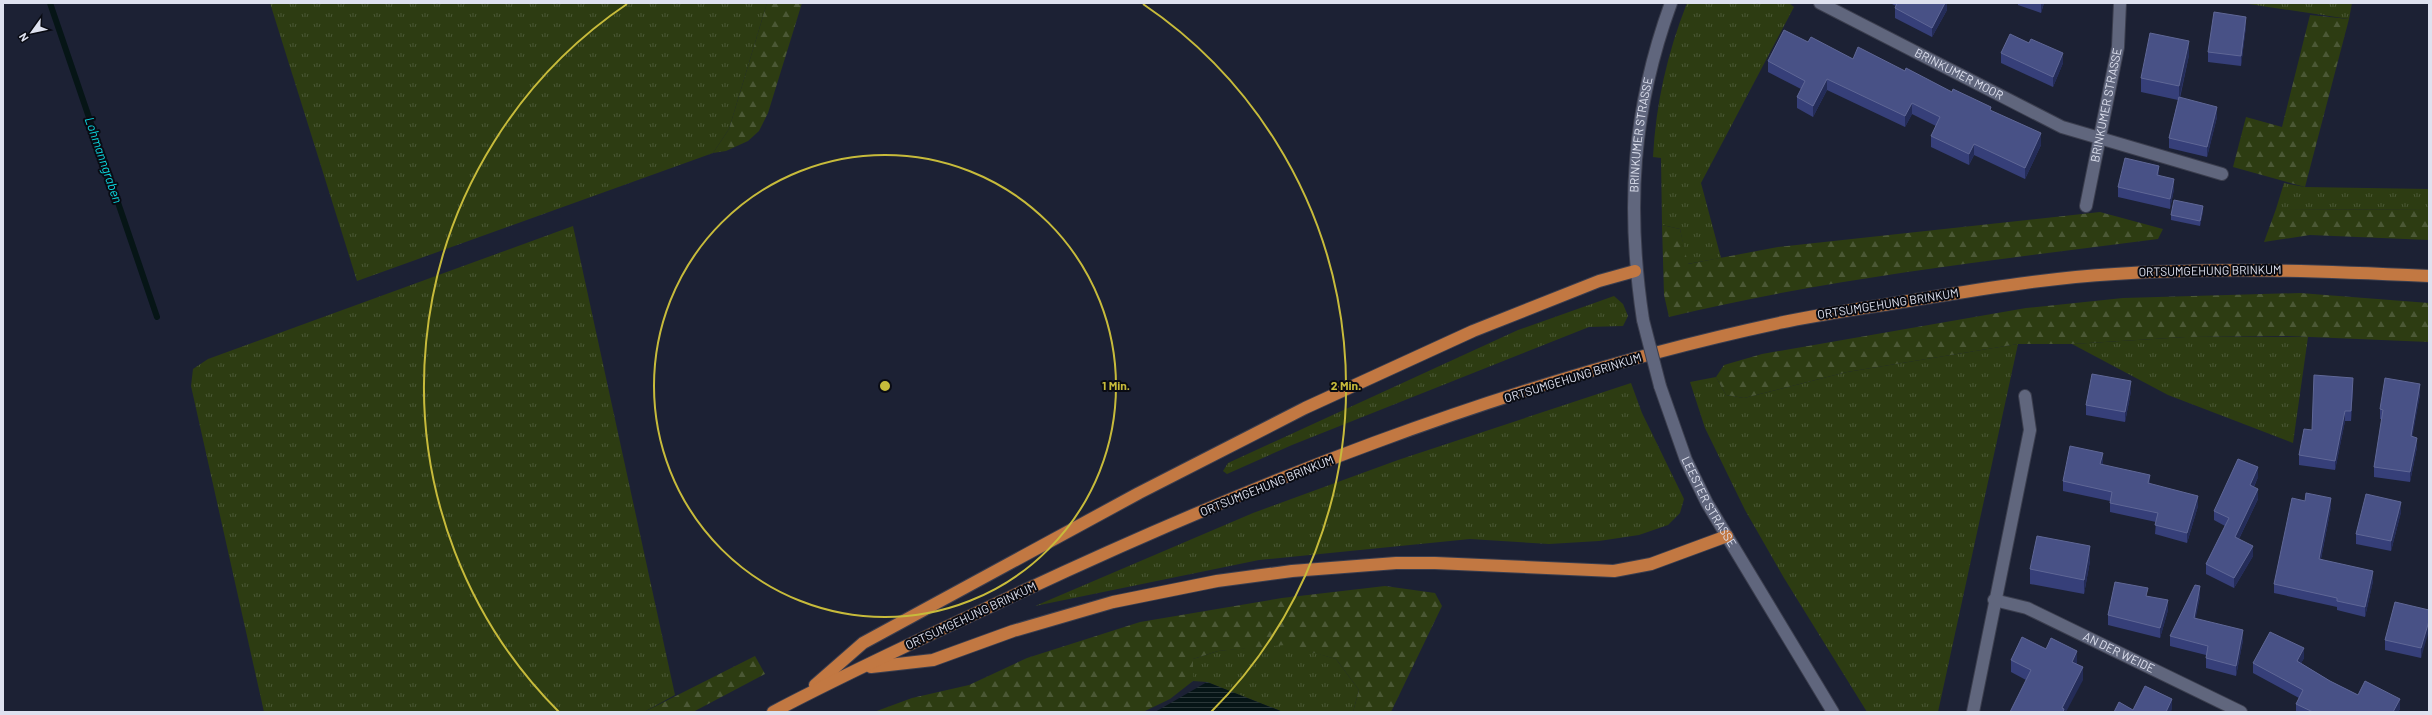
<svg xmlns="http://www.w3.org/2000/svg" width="2432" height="715" font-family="Barlow,sans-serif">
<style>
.grass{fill:url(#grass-tufts)}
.forest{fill:url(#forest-firs)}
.water{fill:url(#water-rules)}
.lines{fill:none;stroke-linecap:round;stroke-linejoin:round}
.stream{stroke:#061516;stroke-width:6}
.minor-casing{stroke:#3b3e4e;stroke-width:14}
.tertiary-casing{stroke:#3b3e4e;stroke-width:14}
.trunk-casing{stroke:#3b3e4e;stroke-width:14}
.minor{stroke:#60667d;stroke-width:12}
.tertiary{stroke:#60667d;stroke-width:12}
.trunk{stroke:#c27842;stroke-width:12}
.tertiary-bridge-casing{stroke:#3b3e4e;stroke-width:14;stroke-linecap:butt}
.tertiary-bridge{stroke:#60667d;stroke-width:12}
.wall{fill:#363f79}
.shaded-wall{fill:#242c58}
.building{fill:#485186;stroke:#5f6796}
.ring{fill:none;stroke:#c7bb3b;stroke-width:2}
.labels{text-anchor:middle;stroke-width:4;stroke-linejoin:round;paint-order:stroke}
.street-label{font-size:12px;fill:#dee1ef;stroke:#090b13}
.water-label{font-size:13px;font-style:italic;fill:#0bd8e0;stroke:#090b13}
.centre{fill:#c7bb3b;stroke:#090b13;stroke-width:2}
.ring-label{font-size:12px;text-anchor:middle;font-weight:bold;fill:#c7bb3b;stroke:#090b13;stroke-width:4;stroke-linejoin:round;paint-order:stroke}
</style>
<defs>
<pattern id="grass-tufts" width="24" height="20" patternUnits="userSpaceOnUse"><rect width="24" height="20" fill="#2d3c12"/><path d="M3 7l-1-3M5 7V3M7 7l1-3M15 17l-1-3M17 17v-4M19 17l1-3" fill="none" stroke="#4b5835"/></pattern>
<pattern id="forest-firs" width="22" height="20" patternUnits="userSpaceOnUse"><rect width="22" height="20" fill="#2d3c12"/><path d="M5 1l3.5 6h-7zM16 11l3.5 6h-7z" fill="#4b5835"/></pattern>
<pattern id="water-rules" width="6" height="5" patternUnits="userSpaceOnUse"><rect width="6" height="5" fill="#061516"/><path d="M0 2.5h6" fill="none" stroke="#2a3738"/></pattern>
</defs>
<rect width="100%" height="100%" fill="#1c2134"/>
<g class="grass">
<polygon points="270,3 767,3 729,129 713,153 357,281"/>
<path d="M1687 3H1789L1794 7 1701 183 1721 258 1687 264 1680 229 1662 225 1661 158 1653 157C1656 103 1667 54 1687 3Z"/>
<polygon points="2242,3 2352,3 2349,19"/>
<polygon points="2284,183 2305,187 2429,189 2429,210 2276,209"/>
<polygon points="573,226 675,695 644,712 264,712 191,386 193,369 208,359"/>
<polygon points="1614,296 1623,304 1628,316 1623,326 1589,327 1292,445 1227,474 1223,471 1228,463 1518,330"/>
<polygon points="2186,337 2308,337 2293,443 2168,395 2072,344"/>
<polygon points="2018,344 1938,712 1867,712 1784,578 1745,510 1705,428 1690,382 1716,377 1726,395 1744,398 1847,372"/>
<polygon points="1631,383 1642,413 1684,499 1680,513 1668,525 1639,535 1599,541 1549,544 1470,539 1259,560 1035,606 1253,513 1398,460"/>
<polygon points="1285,644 1336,659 1359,690 1353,712 1283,712 1207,682 1193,681 1193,659 1218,651"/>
</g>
<g class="forest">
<polygon points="767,3 802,3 768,113 759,131 748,141 726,151 713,153 729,129"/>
<polygon points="2310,15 2349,19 2305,187 2233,167 2246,117 2282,127"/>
<polygon points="2276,209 2429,210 2429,240 2310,235 2264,242"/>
<path d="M2100 212 2163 229 2158 239C1994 260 1830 278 1669 317L1664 295 1662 225 1680 229 1688 264 1778 247Z"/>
<polygon points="2300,293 2429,303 2429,342 2287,336 2186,337 2072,344 2018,344 1847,372 1744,398 1726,395 1716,377 1724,365 1762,354 2026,308 2123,298"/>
<polygon points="1385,586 1435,593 1442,606 1391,712 1353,712 1359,690 1336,659 1285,645 1218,651 1193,659 1193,681 1170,699 1143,712 874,712 912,698 969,685 1027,658 1140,622 1282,598"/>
<polygon points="755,656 765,674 693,712 644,712"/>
</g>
<polygon class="water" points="1207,682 1283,712 1155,712"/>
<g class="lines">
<polyline class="stream" points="50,3 157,317"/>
<defs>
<g id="minor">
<path id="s1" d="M1820 3 2062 127 2222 174"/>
<path id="s2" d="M2086 206 2118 47 2120 3"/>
<path id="s3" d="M1994 600 2027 608 2241 712"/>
<polyline points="1973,712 2030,430 2025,396"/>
</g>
<g id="tertiary">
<path id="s4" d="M1643 320C1626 208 1632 110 1671 3"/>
<path id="s5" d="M1660 386 1686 460 1707 503 1833 712"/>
</g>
<g id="trunk">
<polyline points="871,667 933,660 1013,631 1113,602 1217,581 1292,571 1396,563 1435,563 1614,571 1651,564 1727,536"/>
<polyline points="815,685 863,643 1139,493 1305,408 1473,331 1599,281 1635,271"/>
<path d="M773 712C843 675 914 642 985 609 1239 488 1504 382 1779 323 1821 314 1865 308 1908 301 1976 290 2046 278 2115 274 2220 267 2324 271 2429 276"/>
</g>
</defs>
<use href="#minor" class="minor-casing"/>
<use href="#tertiary" class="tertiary-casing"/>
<use href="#trunk" class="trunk-casing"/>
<use href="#minor" class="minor"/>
<use href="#tertiary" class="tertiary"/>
<use href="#trunk" class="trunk"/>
<defs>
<polyline id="tertiary-bridge" points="1643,320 1660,386"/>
</defs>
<use href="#tertiary-bridge" class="tertiary-bridge-casing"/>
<use href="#tertiary-bridge" class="tertiary-bridge"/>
</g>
<g class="wall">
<polygon points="1890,3 1947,3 1947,10 1932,37 1895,18 1895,8 1896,6"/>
<polygon points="2018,3 2044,3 2041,13 2018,5"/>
<polygon points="2246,26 2241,66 2208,62 2208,52"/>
<polygon points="1808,42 1853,59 1905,71 1991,111 2041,145 2025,179 1974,155 1969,165 1931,147 1931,136 1936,126 1912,114 1905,127 1827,90 1813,117 1797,108 1797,97 1801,89 1768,72 1768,61"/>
<polygon points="2001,53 2063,63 2053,87 2001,63"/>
<polygon points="2189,55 2180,98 2217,117 2207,157 2169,148 2169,138 2178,100 2141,92 2141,78"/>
<polygon points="2159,175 2174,189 2170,209 2118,197 2118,187"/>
<polygon points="2203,211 2200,226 2171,220 2171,215"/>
<polygon points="2353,388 2351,421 2345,421 2335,470 2299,465 2299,455 2312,430"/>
<polygon points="2131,391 2125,422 2086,415 2086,405"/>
<polygon points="2420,394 2412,436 2417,447 2410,482 2374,477 2374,467 2382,419 2380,419 2380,409"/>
<polygon points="2103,463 2102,465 2150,484 2198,506 2187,543 2155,534 2156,522 2110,512 2110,501 2063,491 2063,481"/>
<polygon points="2258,477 2254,487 2258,499 2239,539 2253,556 2234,588 2206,574 2206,564 2225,526 2214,520 2214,511"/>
<polygon points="2331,507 2321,559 2373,581 2365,617 2337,610 2337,607 2274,593 2274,584"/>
<polygon points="2401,512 2391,551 2356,544 2356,534"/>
<polygon points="2090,561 2084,594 2030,584 2030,569"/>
<polygon points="2148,596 2168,610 2160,638 2108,625 2108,615"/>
<polygon points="2200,596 2195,619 2243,640 2236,676 2206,668 2206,655 2170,646 2170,636"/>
<polygon points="2429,610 2421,658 2385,650 2385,640"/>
<polygon points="2046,649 2077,664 2083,680 2026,680 2011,672 2011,660"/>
<polygon points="2304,658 2301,663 2330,681 2358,695 2400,709 2398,712 2296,712 2296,704 2299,698 2253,673 2253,663"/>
</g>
<g class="shaded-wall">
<polygon points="1945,3 1947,3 1947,10 1932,37 1932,28"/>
<polygon points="2041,3 2044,3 2041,13"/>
<polygon points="2246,17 2246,26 2241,66 2241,56"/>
<polygon points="2189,41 2189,55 2179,100 2179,86"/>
<polygon points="2063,53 2063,63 2053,87 2053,77"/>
<polygon points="1827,79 1827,90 1813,117 1813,106"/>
<polygon points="1912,103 1912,114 1905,127 1905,116"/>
<polygon points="2217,107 2217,117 2207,157 2207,147"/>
<polygon points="2041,133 2041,145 2025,179 2025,168"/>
<polygon points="1974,144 1974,155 1969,165 1969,154"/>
<polygon points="2159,166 2159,175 2157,175"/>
<polygon points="2174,179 2174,189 2170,209 2170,199"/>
<polygon points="2203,206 2203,211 2200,226 2200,221"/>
<polygon points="2353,378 2353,388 2351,421 2351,411"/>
<polygon points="2131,381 2131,391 2125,422 2125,412"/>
<polygon points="2420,384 2420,394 2411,446 2411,436"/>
<polygon points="2345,411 2345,421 2335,470 2335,461"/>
<polygon points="2417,438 2417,447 2410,482 2410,472"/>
<polygon points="2103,453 2103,463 2100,474 2100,464"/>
<polygon points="2258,467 2258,477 2250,495 2250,485"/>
<polygon points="2150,475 2150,485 2148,483"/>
<polygon points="2258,489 2258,499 2235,547 2235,537"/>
<polygon points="2198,496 2198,506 2187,543 2187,533"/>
<polygon points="2331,498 2331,507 2319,568 2319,559"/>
<polygon points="2401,502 2401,512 2391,551 2391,541"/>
<polygon points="2090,546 2090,561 2084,594 2084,580"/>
<polygon points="2253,546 2253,556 2234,588 2234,578"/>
<polygon points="2373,571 2373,581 2365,617 2365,607"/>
<polygon points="2200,586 2200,596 2194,628 2194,618"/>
<polygon points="2168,600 2168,610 2160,638 2160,628"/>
<polygon points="2429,621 2429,631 2421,658 2421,648"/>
<polygon points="2243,630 2243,640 2236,676 2236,666"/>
<polygon points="2304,648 2304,658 2297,671 2297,661"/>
<polygon points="2077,651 2077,664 2072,674 2072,662"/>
<polygon points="2083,667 2083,680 2066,712 2062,712 2062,708"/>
<polygon points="2172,699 2172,709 2171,712 2166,712"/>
<polygon points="2400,699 2400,709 2398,712 2393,712"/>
</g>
<g class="building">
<polygon points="1897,3 1945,3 1932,28 1895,8"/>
<polygon points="2214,12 2246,17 2241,56 2208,52"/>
<polygon points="1784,30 1808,42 1811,37 1853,59 1858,47 1905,71 1906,68 1952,92 1953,89 1991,107 1990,110 2041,133 2025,168 1974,144 1969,154 1931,136 1940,117 1912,103 1905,116 1827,79 1813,106 1797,97 1805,81 1768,61"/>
<polygon points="2150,33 2189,41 2179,86 2141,78"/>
<polygon points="2010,34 2029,43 2031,39 2063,53 2053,77 2001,53"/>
<polygon points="2179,97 2217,107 2207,147 2169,138"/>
<polygon points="2125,158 2159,166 2157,175 2174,179 2170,199 2118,187"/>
<polygon points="2174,200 2203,206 2200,221 2171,215"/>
<polygon points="2092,374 2131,381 2125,412 2086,405"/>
<polygon points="2314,375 2353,378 2351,411 2345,411 2335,461 2299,455 2304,429 2312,430"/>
<polygon points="2385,378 2420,384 2411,436 2417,438 2410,472 2374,467 2383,410 2380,409"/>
<polygon points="2070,446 2103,453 2100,464 2150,475 2148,483 2198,496 2187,533 2155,525 2158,513 2110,503 2112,492 2063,481"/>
<polygon points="2238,459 2258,467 2250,485 2258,489 2235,537 2253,546 2234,578 2206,564 2229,518 2214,511"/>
<polygon points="2306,493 2331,498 2319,559 2373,571 2365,607 2337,601 2337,598 2274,584 2292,498 2305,501"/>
<polygon points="2366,494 2401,502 2391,541 2356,534"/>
<polygon points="2037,536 2090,546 2084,580 2030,569"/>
<polygon points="2115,582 2148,588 2146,596 2168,600 2160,628 2108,615"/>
<polygon points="2195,585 2200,586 2194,618 2243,630 2236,666 2206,658 2208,646 2170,636"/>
<polygon points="2395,602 2429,610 2429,621 2421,648 2385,640"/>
<polygon points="2270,632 2304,648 2297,661 2330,681 2358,695 2365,681 2400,699 2393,712 2313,712 2296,704 2303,690 2253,663"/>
<polygon points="2022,637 2046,649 2051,638 2077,651 2072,662 2083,667 2062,708 2064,709 2063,712 2010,712 2031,670 2011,660"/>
<polygon points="2145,686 2172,699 2166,712 2114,712 2119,702 2133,710"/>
</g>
<g class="ring">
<circle cx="885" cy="386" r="231"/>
<path d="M559 712A461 461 0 0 1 627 4M1143 4A461 461 0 0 1 1211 712"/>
</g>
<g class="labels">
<g class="street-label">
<text dy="4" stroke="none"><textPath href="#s1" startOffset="156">BRINKUMER MOOR</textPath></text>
<text dy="4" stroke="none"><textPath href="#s2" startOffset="103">BRINKUMER STRASSE</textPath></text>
<text dy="4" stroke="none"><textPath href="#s4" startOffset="186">BRINKUMER STRASSE</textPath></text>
<text transform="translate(2210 271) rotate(-1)" y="4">ORTSUMGEHUNG BRINKUM</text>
<text transform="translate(1888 304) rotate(-9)" y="4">ORTSUMGEHUNG BRINKUM</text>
<text transform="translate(1573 378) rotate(-17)" y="4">ORTSUMGEHUNG BRINKUM</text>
<text transform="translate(1267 486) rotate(-22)" y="4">ORTSUMGEHUNG BRINKUM</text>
<text dy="4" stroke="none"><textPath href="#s5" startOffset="126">LEESTER STRASSE</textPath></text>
<text transform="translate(971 616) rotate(-25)" y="4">ORTSUMGEHUNG BRINKUM</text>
<text dy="4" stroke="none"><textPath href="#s3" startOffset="136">AN DER WEIDE</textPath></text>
</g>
<g class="water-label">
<text transform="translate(104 160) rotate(71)" y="5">Lohmanngraben</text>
</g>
</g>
<circle cx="885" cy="386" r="6" class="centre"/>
<g class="ring-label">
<text x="1116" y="390">1 Min.</text>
<text x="1346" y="390">2 Min.</text>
</g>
<rect width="2432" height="715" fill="none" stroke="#dee1ef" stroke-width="8"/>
<g transform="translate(32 32) rotate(237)" stroke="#090b13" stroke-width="3" paint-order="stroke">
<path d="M0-3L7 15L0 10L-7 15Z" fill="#dee1ef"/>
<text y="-6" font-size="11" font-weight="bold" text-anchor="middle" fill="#dee1ef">N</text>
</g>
</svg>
